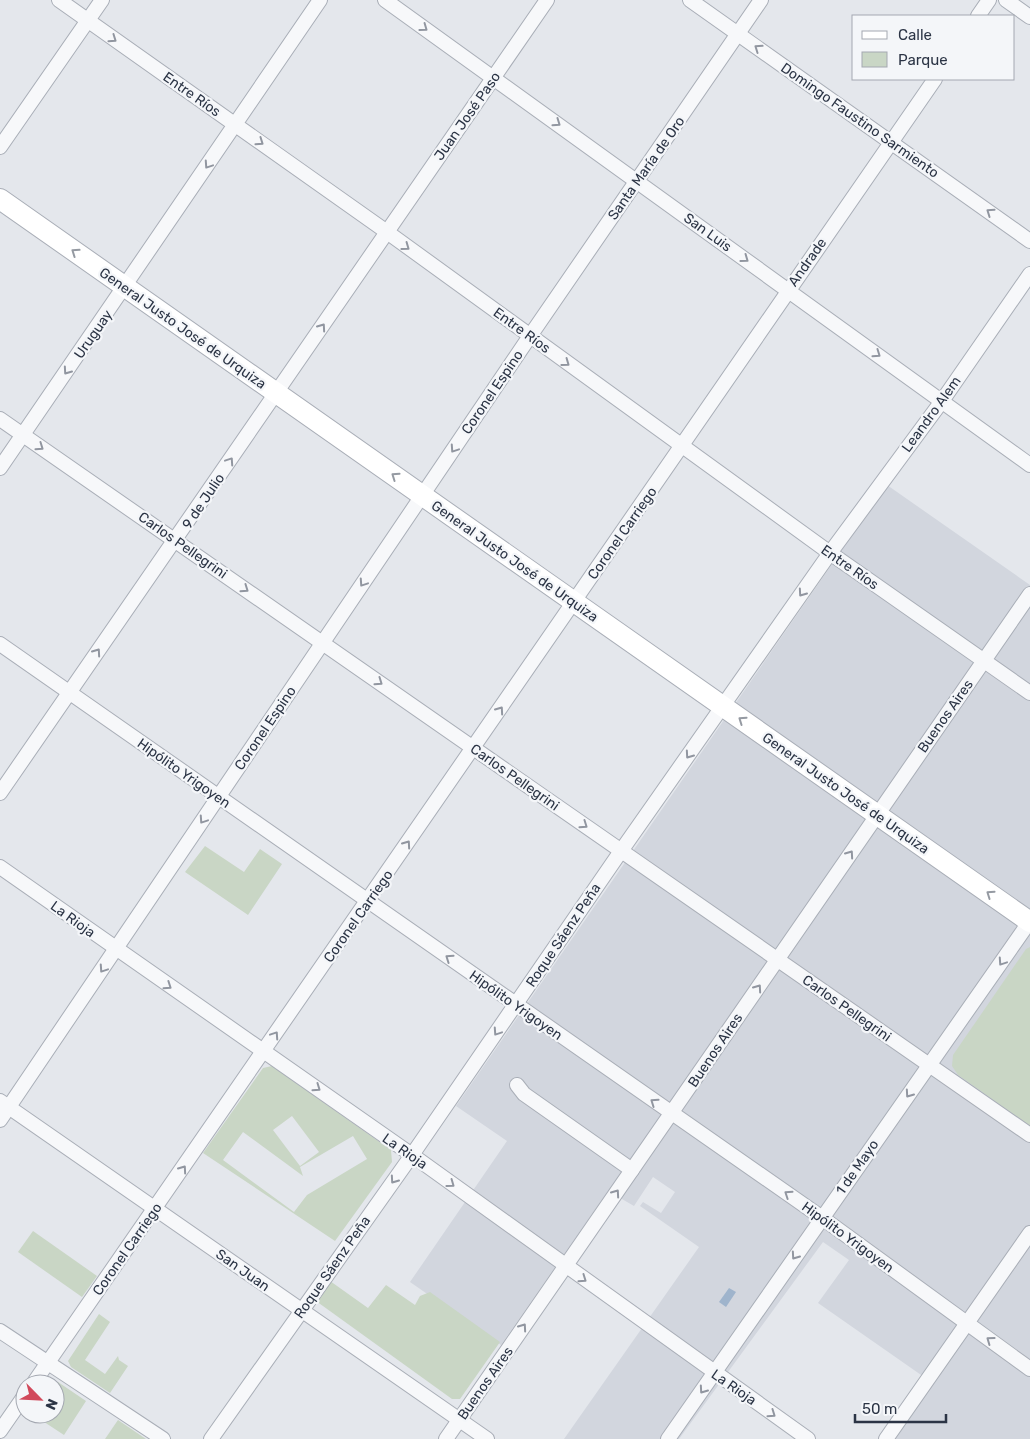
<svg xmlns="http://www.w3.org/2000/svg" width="1030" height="1439" font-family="Rubik,sans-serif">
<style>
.built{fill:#d2d6de}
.green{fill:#c9d6c5;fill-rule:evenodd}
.water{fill:#9fb4cc}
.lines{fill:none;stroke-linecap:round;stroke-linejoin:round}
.street-casing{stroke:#a9aeb7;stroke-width:16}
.secondary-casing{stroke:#a9aeb7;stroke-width:22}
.street{stroke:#f7f8fa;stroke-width:14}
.secondary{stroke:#fff;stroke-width:20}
.oneway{stroke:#9196a0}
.oneway2{stroke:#959aa2}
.labels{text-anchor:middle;stroke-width:4.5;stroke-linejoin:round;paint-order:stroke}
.street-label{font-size:14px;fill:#2b3445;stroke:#f4f6f9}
</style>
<rect width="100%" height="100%" fill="#e4e7ec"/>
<polygon class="built" points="887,485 1030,585 1030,1439 881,1439 924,1377 818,1303 849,1260 823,1242 679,1439 564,1439 699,1247 640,1206 643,1202 661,1213 675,1192 653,1177 634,1206 608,1191 501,1345 410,1282 507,1141 456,1106"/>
<g class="green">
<polygon points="205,846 244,872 260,849 282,864 248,915 185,872"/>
<polygon points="1030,947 1030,1126 958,1075 952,1066 953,1055 1026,949"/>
<path d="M272 1066 391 1150 392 1162 335 1241 203 1153 263 1068ZM292 1116 319 1152 300 1166 273 1130ZM243 1132 303 1176 300 1167 353 1136 367 1159 307 1195 294 1212 223 1160Z"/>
<polygon points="33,1231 97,1276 82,1297 18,1252"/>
<polygon points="330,1281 368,1308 386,1285 415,1305 420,1296 430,1292 500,1342 460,1399 452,1399 316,1301"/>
<polygon points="99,1314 110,1322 85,1360 105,1374 118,1356 119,1360 128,1366 110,1393 71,1367 68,1361"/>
<polygon points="58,1382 86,1401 64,1435 32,1414 55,1414 55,1384 53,1384"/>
<polygon points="118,1420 146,1439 105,1439"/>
</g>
<polygon class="water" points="729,1288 736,1292 726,1307 719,1302"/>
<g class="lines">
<defs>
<g id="street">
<polyline points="59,0 387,232 830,553 1030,693"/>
<polyline points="385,0 1030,465"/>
<polyline points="690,0 1030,241"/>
<polyline points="1006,0 1030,17"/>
<polyline points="978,16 989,0"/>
<polyline points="0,147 102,0"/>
<polyline points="0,419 1030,1135"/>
<polyline points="0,468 320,0"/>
<polyline points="0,644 821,1217 1030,1369"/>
<polyline points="0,793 547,0"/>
<polyline points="0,867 412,1155 808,1439"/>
<polyline points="517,1085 524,1094 632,1170"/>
<polyline points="0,1101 487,1439"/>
<polyline points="0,1120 530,336 761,0"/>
<polyline points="0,1331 163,1439"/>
<polyline points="33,1384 935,79"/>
<polyline points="0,1431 25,1395"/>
<polyline points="211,1439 412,1155 621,851 830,553 942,401 1030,274"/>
<polyline points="446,1439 1030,594"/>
<polyline points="668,1439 1030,921"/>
<polyline points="886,1439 1030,1233"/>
</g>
<polyline id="secondary" points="0,199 1030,922"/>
</defs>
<use href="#street" class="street-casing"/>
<use href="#secondary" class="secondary-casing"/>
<use href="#street" class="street"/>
<use href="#secondary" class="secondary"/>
</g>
<defs><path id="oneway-chevron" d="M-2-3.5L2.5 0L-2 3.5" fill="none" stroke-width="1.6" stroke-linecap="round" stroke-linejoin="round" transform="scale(1.25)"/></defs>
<g class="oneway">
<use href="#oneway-chevron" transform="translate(424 28) rotate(36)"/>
<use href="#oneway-chevron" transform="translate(113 39) rotate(35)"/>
<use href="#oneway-chevron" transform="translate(758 48) rotate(-145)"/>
<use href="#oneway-chevron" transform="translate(557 123) rotate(35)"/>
<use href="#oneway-chevron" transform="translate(260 142) rotate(35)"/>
<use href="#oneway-chevron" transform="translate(208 165) rotate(124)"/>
<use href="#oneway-chevron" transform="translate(990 212) rotate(-145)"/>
<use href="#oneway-chevron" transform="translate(406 247) rotate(36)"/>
<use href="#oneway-chevron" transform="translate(745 259) rotate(36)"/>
<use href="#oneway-chevron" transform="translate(322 327) rotate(-55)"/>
<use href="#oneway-chevron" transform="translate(877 354) rotate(35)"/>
<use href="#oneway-chevron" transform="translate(566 363) rotate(36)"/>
<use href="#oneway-chevron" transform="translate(67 371) rotate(125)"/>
<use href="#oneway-chevron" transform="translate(40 447) rotate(35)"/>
<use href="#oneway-chevron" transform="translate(454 449) rotate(124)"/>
<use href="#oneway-chevron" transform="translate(230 461) rotate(-56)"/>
<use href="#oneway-chevron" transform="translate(363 583) rotate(124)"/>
<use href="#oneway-chevron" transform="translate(245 589) rotate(35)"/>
<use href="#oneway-chevron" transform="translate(802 593) rotate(125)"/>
<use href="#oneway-chevron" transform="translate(97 652) rotate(-55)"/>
<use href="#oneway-chevron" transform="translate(379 682) rotate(35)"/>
<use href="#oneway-chevron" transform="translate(500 710) rotate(-55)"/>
<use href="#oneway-chevron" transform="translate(689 755) rotate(125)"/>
<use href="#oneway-chevron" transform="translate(203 820) rotate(124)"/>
<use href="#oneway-chevron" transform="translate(584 825) rotate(35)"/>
<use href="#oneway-chevron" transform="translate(407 844) rotate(-55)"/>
<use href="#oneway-chevron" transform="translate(850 854) rotate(-55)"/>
<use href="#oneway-chevron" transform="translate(449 958) rotate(-145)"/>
<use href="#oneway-chevron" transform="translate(1002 962) rotate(124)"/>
<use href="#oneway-chevron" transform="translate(103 969) rotate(124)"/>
<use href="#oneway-chevron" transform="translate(168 986) rotate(34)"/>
<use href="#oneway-chevron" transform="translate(758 988) rotate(-55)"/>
<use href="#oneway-chevron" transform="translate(497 1032) rotate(124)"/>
<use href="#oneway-chevron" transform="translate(275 1035) rotate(-56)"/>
<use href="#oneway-chevron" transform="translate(317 1088) rotate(35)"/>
<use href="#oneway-chevron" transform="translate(909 1094) rotate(125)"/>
<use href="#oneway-chevron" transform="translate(654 1102) rotate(-145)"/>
<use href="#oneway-chevron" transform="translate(183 1169) rotate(-55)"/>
<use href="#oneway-chevron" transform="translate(394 1180) rotate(125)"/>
<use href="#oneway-chevron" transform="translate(451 1184) rotate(36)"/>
<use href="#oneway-chevron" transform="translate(616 1193) rotate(-55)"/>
<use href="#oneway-chevron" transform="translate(788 1194) rotate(-146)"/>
<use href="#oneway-chevron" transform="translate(795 1256) rotate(125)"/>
<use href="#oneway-chevron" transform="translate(583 1279) rotate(35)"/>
<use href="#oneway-chevron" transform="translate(523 1327) rotate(-55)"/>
<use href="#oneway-chevron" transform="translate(990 1340) rotate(-144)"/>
<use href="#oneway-chevron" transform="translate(703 1390) rotate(125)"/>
<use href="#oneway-chevron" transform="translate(772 1414) rotate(35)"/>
</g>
<g class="oneway2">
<use href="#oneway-chevron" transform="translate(75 252) rotate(-145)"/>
<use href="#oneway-chevron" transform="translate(395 476) rotate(-145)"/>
<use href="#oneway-chevron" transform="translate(742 720) rotate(-145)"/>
<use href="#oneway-chevron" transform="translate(990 894) rotate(-145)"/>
</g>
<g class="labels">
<g class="street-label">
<text transform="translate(192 94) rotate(35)" y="5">Entre Ríos</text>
<text transform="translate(467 116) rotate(-55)" y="5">Juan José Paso</text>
<text transform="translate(860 120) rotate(35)" y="5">Domingo Faustino Sarmiento</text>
<text transform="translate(646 168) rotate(-55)" y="5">Santa María de Oro</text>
<text transform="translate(708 232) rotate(36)" y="5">San Luis</text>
<text transform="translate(807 262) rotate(-55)" y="5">Andrade</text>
<text transform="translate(183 328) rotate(35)" y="5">General Justo José de Urquiza</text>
<text transform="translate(522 330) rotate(36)" y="5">Entre Ríos</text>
<text transform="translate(93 334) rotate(-55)" y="5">Uruguay</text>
<text transform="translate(492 392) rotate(-56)" y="5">Coronel Espino</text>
<text transform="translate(931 414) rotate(-54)" y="5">Leandro Alem</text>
<text transform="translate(203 501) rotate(-56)" y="5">9 de Julio</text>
<text transform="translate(622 533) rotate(-55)" y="5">Coronel Carriego</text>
<text transform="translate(183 545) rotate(35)" y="5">Carlos Pellegrini</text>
<text transform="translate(515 561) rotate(35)" y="5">General Justo José de Urquiza</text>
<text transform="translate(850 567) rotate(35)" y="5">Entre Ríos</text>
<text transform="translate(945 716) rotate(-55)" y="5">Buenos Aires</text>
<text transform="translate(265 728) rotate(-56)" y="5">Coronel Espino</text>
<text transform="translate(184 773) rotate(35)" y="5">Hipólito Yrigoyen</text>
<text transform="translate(515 777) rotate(35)" y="5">Carlos Pellegrini</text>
<text transform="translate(846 793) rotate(35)" y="5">General Justo José de Urquiza</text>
<text transform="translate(358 916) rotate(-55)" y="5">Coronel Carriego</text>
<text transform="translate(73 919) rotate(36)" y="5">La Rioja</text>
<text transform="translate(563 935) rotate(-56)" y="5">Roque Sáenz Peña</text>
<text transform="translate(516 1005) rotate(35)" y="5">Hipólito Yrigoyen</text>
<text transform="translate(847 1008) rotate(35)" y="5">Carlos Pellegrini</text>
<text transform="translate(715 1050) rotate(-56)" y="5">Buenos Aires</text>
<text transform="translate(405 1151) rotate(35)" y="5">La Rioja</text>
<text transform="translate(857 1167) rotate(-55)" y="5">1 de Mayo</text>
<text transform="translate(848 1237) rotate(36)" y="5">Hipólito Yrigoyen</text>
<text transform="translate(127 1249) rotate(-55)" y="5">Coronel Carriego</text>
<text transform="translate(332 1267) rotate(-55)" y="5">Roque Sáenz Peña</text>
<text transform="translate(243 1270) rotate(35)" y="5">San Juan</text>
<text transform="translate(485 1383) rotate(-55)" y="5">Buenos Aires</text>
<text transform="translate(734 1387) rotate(35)" y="5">La Rioja</text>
</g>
</g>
<rect x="852" y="15" width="162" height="65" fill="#f4f6f9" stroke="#a4a8b1"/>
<rect x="862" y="31" width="25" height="8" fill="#ffffff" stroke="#a4a8b1"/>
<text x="898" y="40" font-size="15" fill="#2b3445">Calle</text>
<rect x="862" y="52" width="25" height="15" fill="#c9d6c5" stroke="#a4a8b1"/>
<text x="898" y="65" font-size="15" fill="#2b3445">Parque</text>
<g transform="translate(40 1399) rotate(114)"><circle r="24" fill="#f4f6f9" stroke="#a4a8b1"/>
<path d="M0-4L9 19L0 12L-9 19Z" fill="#d1495b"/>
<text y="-8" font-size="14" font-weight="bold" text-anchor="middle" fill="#2b3445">N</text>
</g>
<path d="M855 1414v8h91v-8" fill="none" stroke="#2b3445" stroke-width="2.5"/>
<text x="862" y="1414" font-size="15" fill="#2b3445" stroke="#f4f6f9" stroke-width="4" paint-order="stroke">50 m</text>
</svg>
